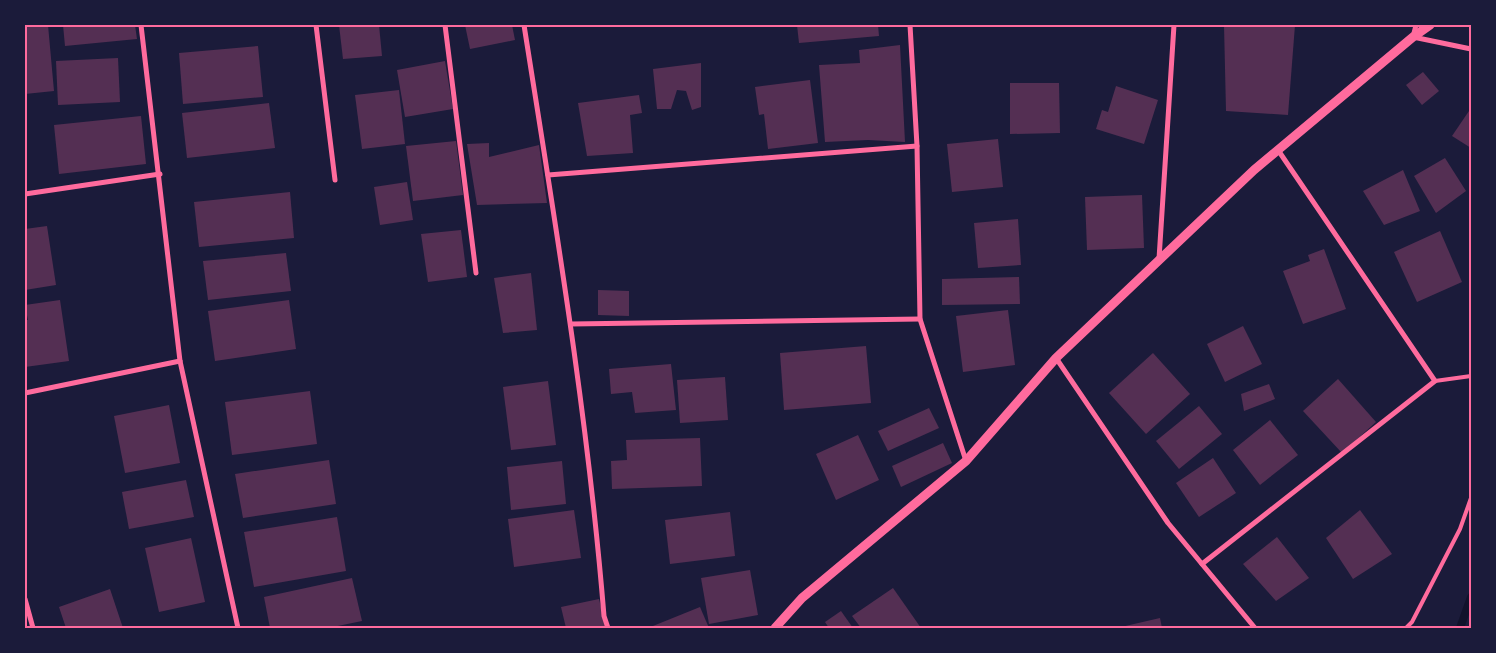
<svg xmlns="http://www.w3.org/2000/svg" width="1496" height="653" font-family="Inter,sans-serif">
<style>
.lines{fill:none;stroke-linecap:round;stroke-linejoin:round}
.stream{stroke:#12122b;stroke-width:8}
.building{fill:#542f53}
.service{stroke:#ff6b9d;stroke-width:4}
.minor{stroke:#ff6b9d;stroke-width:5}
.tertiary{stroke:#ff6b9d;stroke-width:9}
.neatline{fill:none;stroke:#ff6b9d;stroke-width:2}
</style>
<rect width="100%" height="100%" fill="#1b1b3a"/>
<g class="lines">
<polyline class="stream" points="1460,628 1471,597"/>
</g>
<g class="building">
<polygon points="25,25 48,25 54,91 25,94"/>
<polygon points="63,25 135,25 137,39 65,46"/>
<polygon points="339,25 379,25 382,56 343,59"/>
<polygon points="465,25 512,25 515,40 470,49"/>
<polygon points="797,25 878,25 879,36 799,43"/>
<polygon points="1224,25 1295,25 1288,115 1226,111"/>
<polygon points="900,45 905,142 868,140 825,142 819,65 860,63 859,50"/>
<polygon points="258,46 263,97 183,104 179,53"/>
<polygon points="118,58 120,102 58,105 56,61"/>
<polygon points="445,61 453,109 405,117 397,70"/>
<polygon points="701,63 701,107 692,110 686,91 677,90 671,109 657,109 653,69"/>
<polygon points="1423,72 1439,91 1422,105 1406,85"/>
<polygon points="810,80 818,143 768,149 764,114 759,115 755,87"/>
<polygon points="1010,83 1059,83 1060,133 1010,134"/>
<polygon points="1116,86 1158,100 1144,144 1096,129 1102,110 1108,112"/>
<polygon points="399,90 405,144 362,149 355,95"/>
<polygon points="639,95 642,113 630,115 633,153 587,156 578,103"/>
<polygon points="269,103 275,148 187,158 182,113"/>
<polygon points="1471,108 1471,148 1452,136"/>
<polygon points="141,116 146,164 59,174 54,125"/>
<polygon points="998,139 1003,187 952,192 947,144"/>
<polygon points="456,141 463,195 413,201 406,146"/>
<polygon points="489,143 489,157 539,145 547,203 477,205 467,144"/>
<polygon points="1445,158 1466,191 1436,213 1414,176"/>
<polygon points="1403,170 1420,211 1384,225 1363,191"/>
<polygon points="407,182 413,220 380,225 374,187"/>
<polygon points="290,192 294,238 199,247 194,202"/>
<polygon points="1142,195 1144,248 1087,250 1085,197"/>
<polygon points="1018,219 1021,265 978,268 974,223"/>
<polygon points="47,226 56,285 25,290 25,229"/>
<polygon points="461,230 467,277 428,282 421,234"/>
<polygon points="1440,231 1462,282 1417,302 1394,252"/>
<polygon points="1324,249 1346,309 1303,324 1283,271 1310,261 1308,255"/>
<polygon points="286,253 291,291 208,300 203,261"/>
<polygon points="531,273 537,330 503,333 494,278"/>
<polygon points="1019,277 1020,304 942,305 942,279"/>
<polygon points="598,290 629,291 629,316 598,315"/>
<polygon points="60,300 69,361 25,367 25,320 28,320 25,305"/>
<polygon points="289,300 296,349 215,361 208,311"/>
<polygon points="1008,310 1015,365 963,372 956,316"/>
<polygon points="1243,326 1262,364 1225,382 1207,344"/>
<polygon points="866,346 871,403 784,410 780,353"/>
<polygon points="1153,353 1190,394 1146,434 1109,393"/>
<polygon points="671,364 676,410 635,413 632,392 611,394 609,369"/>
<polygon points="725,377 728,420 680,423 677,380"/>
<polygon points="1338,379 1376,422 1342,453 1303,411"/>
<polygon points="548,381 556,445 511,450 503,387"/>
<polygon points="1269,384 1275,399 1244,411 1241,394"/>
<polygon points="310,391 317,444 232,455 225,402"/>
<polygon points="169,405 180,463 125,473 114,416"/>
<polygon points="1199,406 1222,434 1179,469 1156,441"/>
<polygon points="929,408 939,428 888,451 878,431"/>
<polygon points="1270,420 1298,455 1260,485 1233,450"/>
<polygon points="858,435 879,480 836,500 816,454"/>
<polygon points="700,438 702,486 612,489 611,461 627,460 626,440"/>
<polygon points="943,443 952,463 901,487 892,466"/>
<polygon points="1213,458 1236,493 1199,517 1176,483"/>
<polygon points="329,460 336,504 243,518 235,474"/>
<polygon points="562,461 566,504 511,510 507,467"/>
<polygon points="186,480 194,517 129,529 122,492"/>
<polygon points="574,510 581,558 514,567 508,519"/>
<polygon points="1360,510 1392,554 1353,579 1326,538"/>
<polygon points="730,512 735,556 670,564 665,520"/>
<polygon points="337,517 346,571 254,587 244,532"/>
<polygon points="1277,537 1309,578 1276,601 1243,564"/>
<polygon points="191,538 205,602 159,612 145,548"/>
<polygon points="750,570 758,615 709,624 701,578"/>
<polygon points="352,578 362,621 328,628 270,628 264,597"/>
<polygon points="893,588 921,628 861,628 852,616"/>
<polygon points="110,589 123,628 66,628 59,607"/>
<polygon points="599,599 606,628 566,628 561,607"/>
<polygon points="700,607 709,628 648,628"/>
<polygon points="841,611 853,628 829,628 825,622"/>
<polygon points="1160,618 1162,628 1121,628 1121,627"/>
</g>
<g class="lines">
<g class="service">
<polyline points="1435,381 1471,376"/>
<polyline points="1406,628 1412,622 1460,529 1471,498"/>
</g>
<g class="minor">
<polyline points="141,25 180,361 238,628"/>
<polyline points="316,25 335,180"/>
<polyline points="445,25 476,273"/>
<path d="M524 25C555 222 588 418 604 616L608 628"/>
<polyline points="910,25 917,146 920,319 966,461"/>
<polyline points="1416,25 1413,37 1471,49"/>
<polyline points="548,175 917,146"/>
<polyline points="25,194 160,174"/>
<polyline points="1159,259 1174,25"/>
<polyline points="571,324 920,319"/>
<polyline points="1056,358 1168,523 1255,628"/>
<polyline points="25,393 180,361"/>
<polyline points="1202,564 1435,381 1278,150"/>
<polyline points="25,599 33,628"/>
</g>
<polyline class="tertiary" points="775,628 802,598 966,461 1056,358 1254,170 1413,37 1430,25"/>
</g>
<rect width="1496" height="653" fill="none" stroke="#1b1b3a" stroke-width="52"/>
<rect x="26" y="26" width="1444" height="601" class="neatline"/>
</svg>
